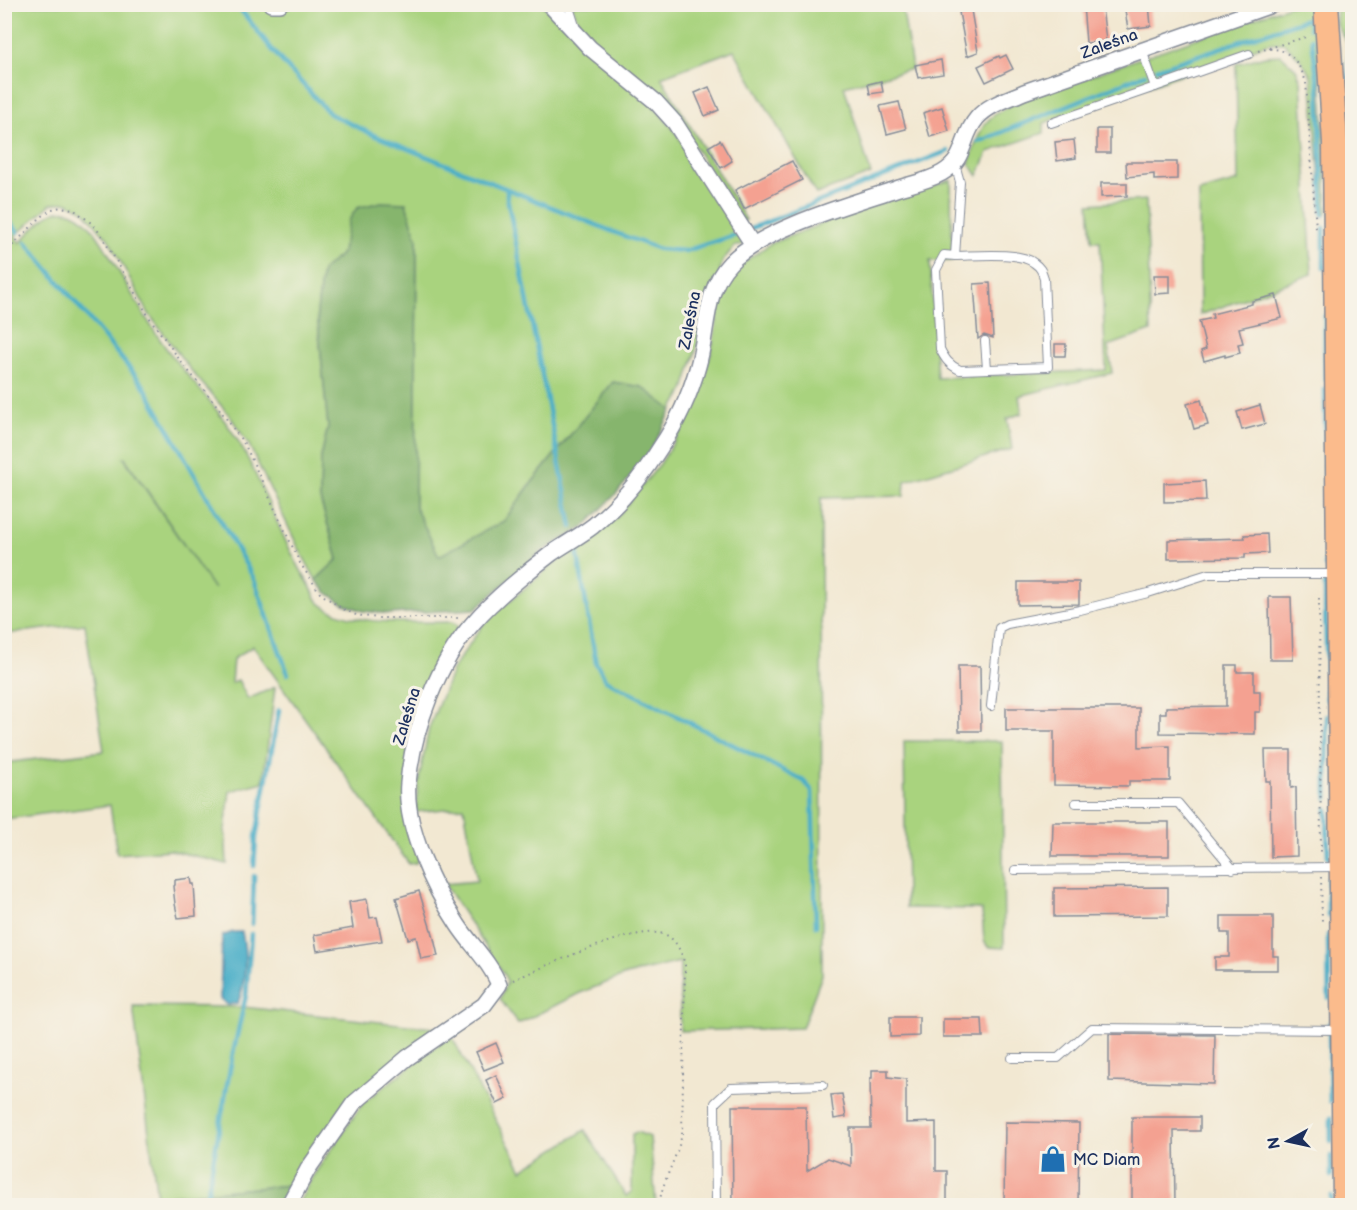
<svg xmlns="http://www.w3.org/2000/svg" width="1357" height="1210" font-family="'Balsamiq Sans',sans-serif">
<style>
.green{fill:#a9d37e;stroke:#62816e;stroke-width:1.5;fill-rule:evenodd}
.forest{fill:#86b56d;stroke:#507266;stroke-width:1.5}
.water{fill:#49aec8;stroke:#326e93;stroke-width:1.5}
.lines{fill:none;stroke-linecap:round;stroke-linejoin:round}
.stream{stroke:#49aec8;stroke-width:4.5}
.building{fill:#f4a191}
.lane-casing{stroke:#868c98;stroke-width:10}
.street-casing{stroke:#868c98;stroke-width:18}
.primary-casing{stroke:#868c98;stroke-width:27}
.path{stroke:#868c98;stroke-width:2;stroke-dasharray:1.5 4.5;stroke-linecap:butt}
.lane{stroke:#fff;stroke-width:8}
.street{stroke:#fff;stroke-width:15}
.primary{stroke:#fbbb8c;stroke-width:24}
.labels{text-anchor:middle;stroke-width:6;stroke-linejoin:round;paint-order:stroke}
.street-label{font-size:16px;fill:#1b2f5e;stroke:#f7f3e8}
.poi-label{font-size:16px;fill:#1b2f5e;stroke:#f7f3e8;text-anchor:start}
</style>
<rect width="100%" height="100%" fill="#f7f3e8"/>
<filter id="ink" filterUnits="userSpaceOnUse"><feTurbulence type="fractalNoise" baseFrequency=".0167" numOctaves="2"/><feDisplacementMap in="SourceGraphic" scale="12" xChannelSelector="R" yChannelSelector="G"/><feConvolveMatrix kernelMatrix="1 2 1 2 8 2 1 2 1" color-interpolation-filters="sRGB"/></filter>
<filter id="wash" filterUnits="userSpaceOnUse"><feTurbulence type="fractalNoise" baseFrequency=".008" numOctaves="4" result="noise"/><feDisplacementMap in="SourceGraphic" scale="24" xChannelSelector="R" yChannelSelector="G"/><feGaussianBlur stdDeviation="1.35" result="paint"/><feColorMatrix in="noise" values="0 0 0 0 0 0 0 0 0 0 0 0 0 0 0 0 0 1.4 0 .05"/><feComposite in="paint" operator="in"/></filter>
<g filter="url(#wash)">
<rect width="100%" height="100%" fill="#f2e8d2"/>
<g class="green">
<path d="M263 4C276 12 286 9 300 4L543 5 646 97 675 131 743 241V244L734 247 723 260 684 390 672 410 642 387 613 382 530 485 504 521 439 557 415 508 417 239 349 221 343 252 322 271 317 312 328 427 321 457 320 499 338 559 316 580 298 547 249 445 230 416 189 368 149 314 109 240 83 210 66 202 51 204 15 236 20 243C31 231 49 207 67 211 87 215 100 239 110 256 129 288 146 322 169 352 193 383 221 411 241 446 266 490 281 540 309 584 312 589 315 599 320 603 346 627 418 622 452 622L458 626 408 751 419 858 416 863 409 864 253 646 233 659 231 683 238 680 248 699 275 687 263 782 230 791 225 829 227 864 171 850 117 854 110 805 5 819 4 763 104 751 85 624 5 634V5ZM124 458H125L214 589Z"/>
<polygon points="572,5 902,5 912,69 844,86 871,174 816,194 734,50 661,77 746,220 742,222 685,131 593,46 580,28"/>
<path d="M1291 5H1308C1323 20 1326 183 1327 213L1323 215 1311 76 1301 60 1284 43H1269L1044 123V133L988 152 978 176 969 163C983 122 982 118 1024 99Z"/>
<polygon points="1337,5 1350,5 1349,46 1336,24"/>
<polygon points="1281,55 1296,69 1301,81 1312,274 1200,315 1199,192 1238,181 1236,64 1265,56"/>
<polygon points="951,180 952,261 930,261 937,378 1106,370 1100,241 1092,241 1089,204 1146,200 1151,331 1108,346 1112,373 1019,396 1022,413 1007,419 1012,449 905,481 904,496 821,498 822,975 802,1028 680,1031 680,962 626,975 580,993 518,1024 500,999 507,982 504,974 444,884 477,881 464,807 416,812 418,784 429,728 453,668 485,622 563,556 577,550 615,519 660,464 687,421 711,353 722,293 734,269 770,244 849,213"/>
<polygon points="904,741 1002,741 1004,948 988,947 984,941 982,910 978,909 906,908"/>
<polygon points="133,1006 243,1007 435,1028 348,1101 290,1185 157,1197"/>
<polygon points="451,1035 522,1170 585,1130 626,1196 632,1191 632,1134 637,1132 650,1137 656,1205 297,1206 313,1176 363,1103"/>
</g>
<g class="forest">
<polygon points="381,202 406,203 417,239 415,507 439,556 504,521 530,485 613,382 642,387 672,410 648,456 616,494 583,528 542,551 475,609 390,614 363,611 344,604 326,592 316,580 338,559 320,499 321,457 328,427 317,312 322,271 343,252 349,220 357,208"/>
<polygon points="290,1185 281,1205 158,1205 157,1197"/>
</g>
<path class="water" d="M233 932H242C247 954 246 982 238 1003L228 1005 220 999 222 936Z"/>
<g class="lines">
<g class="stream">
<polyline points="236,4 278,57 330,114 376,136 616,233 659,249 685,251 739,234"/>
<polyline points="1347,11 1349,46"/>
<polyline points="1309,18 1310,28"/>
<polyline points="1312,39 1319,92 1323,215"/>
<polyline points="1349,56 1352,213"/>
<polyline points="1157,69 1313,17"/>
<polyline points="978,142 1145,74"/>
<polyline points="507,189 507,197 572,527"/>
<polyline points="4,215 18,232"/>
<polyline points="752,228 948,151"/>
<polyline points="1324,228 1324,268"/>
<polyline points="1351,230 1352,238"/>
<polyline points="26,242 144,386 253,577 288,674"/>
<polyline points="1352,251 1352,291"/>
<polyline points="1352,307 1352,351"/>
<polyline points="1325,379 1325,316"/>
<polyline points="1325,389 1326,499"/>
<polyline points="577,550 596,663 606,680 804,781 812,791 816,926"/>
<polyline points="1325,566 1326,516"/>
<polyline points="1325,583 1327,700"/>
<polyline points="1327,716 1327,798"/>
<polyline points="1327,809 1328,857"/>
<polyline points="254,866 256,837 279,710"/>
<polyline points="1328,878 1328,915"/>
<polyline points="252,924 254,876"/>
<polyline points="1328,935 1329,998"/>
<polyline points="1329,1024 1330,1102"/>
<polyline points="1331,1118 1331,1142"/>
<polyline points="1331,1156 1331,1176"/>
<polyline points="1331,1197 1332,1206"/>
<polyline points="205,1206 232,1058 246,995 251,934"/>
</g>
</g>
<g id="blocks">
<g class="building">
<polygon points="1083,4 1102,6 1106,41 1086,43"/>
<polygon points="1124,4 1149,4 1151,26 1128,29"/>
<polygon points="971,10 978,52 967,56 959,12"/>
<polygon points="1006,55 1013,69 986,82 978,66 999,56 1000,58"/>
<polygon points="941,60 943,74 918,78 915,65"/>
<polygon points="881,81 883,92 870,94 868,84"/>
<polygon points="709,87 719,110 705,116 695,93"/>
<polygon points="899,102 906,129 887,134 880,106"/>
<polygon points="942,107 949,131 930,137 923,113"/>
<rect x="1097" y="129" width="13" height="24"/>
<polygon points="720,140 732,161 721,168 708,147"/>
<polygon points="1074,140 1076,158 1057,161 1055,142"/>
<polygon points="792,161 802,180 744,209 735,190"/>
<polygon points="1126,162 1177,162 1177,179 1154,180 1154,174 1127,177"/>
<polygon points="1101,183 1127,183 1127,196 1101,197"/>
<polygon points="1154,275 1170,275 1170,293 1155,294"/>
<polygon points="990,283 993,338 984,335 978,339 974,284"/>
<polygon points="1276,295 1282,318 1239,328 1243,343 1238,344 1240,353 1225,357 1225,355 1204,361 1201,351 1206,349 1199,321 1213,318 1212,314 1252,304 1252,301"/>
<polygon points="1055,344 1066,344 1065,356 1055,356"/>
<polygon points="1201,400 1208,425 1194,429 1187,404"/>
<polygon points="1260,405 1265,424 1242,430 1237,412"/>
<polygon points="1205,481 1206,501 1164,502 1164,483"/>
<polygon points="1267,534 1268,553 1245,554 1245,558 1168,559 1168,540 1245,538 1244,535"/>
<polygon points="1018,582 1079,582 1079,604 1018,605"/>
<polygon points="1269,597 1291,597 1293,660 1270,660"/>
<polygon points="1226,665 1237,665 1237,672 1254,672 1254,691 1260,691 1260,712 1255,712 1255,734 1160,733 1160,713 1166,713 1166,707 1226,706"/>
<polygon points="958,666 980,666 981,731 959,731"/>
<polygon points="1006,708 1139,708 1139,747 1170,746 1170,781 1129,781 1129,786 1054,785 1054,731 1006,731"/>
<polygon points="1265,750 1291,750 1291,788 1296,787 1297,856 1271,857 1270,781 1266,781"/>
<polygon points="1053,822 1169,822 1169,856 1052,856"/>
<polygon points="191,878 192,884 194,884 196,916 178,918 175,904 173,886 175,885 175,880"/>
<polygon points="1168,887 1168,916 1054,917 1054,888"/>
<polygon points="419,891 431,930 432,930 438,956 421,959 416,937 408,939 396,898"/>
<polygon points="367,899 370,918 377,917 382,941 317,951 314,935 353,928 349,902"/>
<polygon points="1221,916 1273,916 1273,956 1278,956 1278,970 1215,970 1215,957 1229,957 1229,933 1221,933"/>
<polygon points="890,1017 919,1017 919,1036 890,1037"/>
<polygon points="943,1019 982,1019 983,1037 943,1037"/>
<polygon points="1109,1034 1215,1035 1214,1084 1109,1081"/>
<polygon points="496,1043 504,1062 484,1070 476,1052"/>
<polygon points="872,1070 888,1070 888,1077 906,1079 906,1123 936,1122 936,1171 947,1171 947,1202 903,1203 903,1206 876,1206 876,1203 733,1206 732,1106 806,1106 807,1171 828,1158 851,1166 850,1128 871,1128 870,1078 872,1078"/>
<polygon points="496,1075 507,1099 497,1104 486,1080"/>
<polygon points="842,1094 846,1117 834,1119 831,1095"/>
<polygon points="1132,1117 1200,1117 1200,1131 1174,1131 1175,1206 1132,1206"/>
<polygon points="1005,1122 1079,1123 1078,1206 1004,1206"/>
</g>
</g>
</g>
<g filter="url(#ink)">
<use href="#blocks" fill-opacity="0" stroke="#868c98" stroke-width="1.5"/>
<g class="lines">
<defs>
<g id="lane">
<polyline points="568,4 575,26"/>
<polyline points="1142,50 1155,87 1249,54"/>
<polyline points="1051,123 1155,87"/>
<polyline points="1338,246 1352,245"/>
<path d="M955 256 944 255 936 270 940 349C945 359 949 365 960 370L1048 367 1044 278C1042 271 1040 267 1034 263 1020 251 973 256 955 256L960 182 955 164"/>
<polyline points="985,341 987,369"/>
<polyline points="991,706 999,628 1007,624 1080,610 1148,593 1208,574 1335,574"/>
<polyline points="1076,803 1178,803 1233,869"/>
<polyline points="1015,870 1338,867"/>
<polyline points="1012,1058 1058,1058 1092,1028 1341,1030"/>
<polyline points="716,1206 715,1103 731,1088 823,1085"/>
</g>
<g id="street">
<polyline points="271,4 280,4"/>
<polyline points="549,4 590,48 656,102 675,123 753,245"/>
<path d="M288 1206 308 1169 354 1103 407 1058 484 1005 499 985C490 962 471 945 458 925 434 889 404 826 408 783 413 729 438 662 474 622 493 600 528 571 552 553 565 544 580 536 593 526 619 505 642 477 660 448 677 423 690 395 698 366 708 331 704 290 730 263 762 229 851 204 896 189 911 184 928 181 942 173 967 159 960 138 977 118 988 105 1008 99 1024 92L1274 4"/>
</g>
<polyline id="primary" points="1326,4 1335,142 1345,1206"/>
</defs>
<use href="#lane" class="lane-casing"/>
<use href="#street" class="street-casing"/>
<use href="#primary" class="primary-casing"/>
<g class="path">
<polyline points="1269,48 1309,36"/>
<path d="M1258 51C1284 43 1298 58 1306 82L1316 229"/>
<polyline points="4,254 40,218 52,209 61,207 73,209 89,221 100,233 149,317 182,363 218,407 245,445 300,563 320,593 341,608 356,615 377,618 460,618"/>
<polyline points="1319,598 1321,856"/>
<polyline points="1321,877 1322,922"/>
<path d="M513 980C542 968 639 922 666 935 677 940 682 954 685 965L682 1134C677 1159 662 1180 659 1206"/>
</g>
<use href="#lane" class="lane"/>
<use href="#street" class="street"/>
<use href="#primary" class="primary"/>
</g>
</g>
<defs>
<symbol id="shop-bare" viewBox="-9 -9 18 18"><path d="M-5-2.5h2.3a2.7 3.5 0 0 1 5.4 0H5L5.5 6h-11ZM-1.5-2.5h3a1.5 2.3 0 0 0-3 0Z" fill="#1f6fb2" stroke="#f7f3e8" stroke-width="2.5" paint-order="stroke"/></symbol>
</defs>
<g fill-rule="evenodd">
<use href="#shop-bare" x="1034" y="1140" width="38" height="38"/>
</g>
<g class="labels">
<g class="street-label">
<text transform="translate(1109 43) rotate(-20)" y="6">Zaleśna</text>
<text transform="translate(689 320) rotate(-79)" y="6">Zaleśna</text>
<text transform="translate(406 716) rotate(-73)" y="6">Zaleśna</text>
</g>
<g class="poi-label">
<text x="1073" y="1165">MC Diam</text>
</g>
</g>
<rect width="1357" height="1210" fill="none" stroke="#f7f3e8" stroke-width="24"/>
<g transform="translate(1288 1141) rotate(262)" stroke="#f7f3e8" stroke-width="4.5" paint-order="stroke">
<path d="M0-4.5L10 22L0 15L-10 22Z" fill="#1b2f5e"/>
<text y="-9" font-size="16" font-weight="bold" text-anchor="middle" fill="#1b2f5e">N</text>
</g>
</svg>
